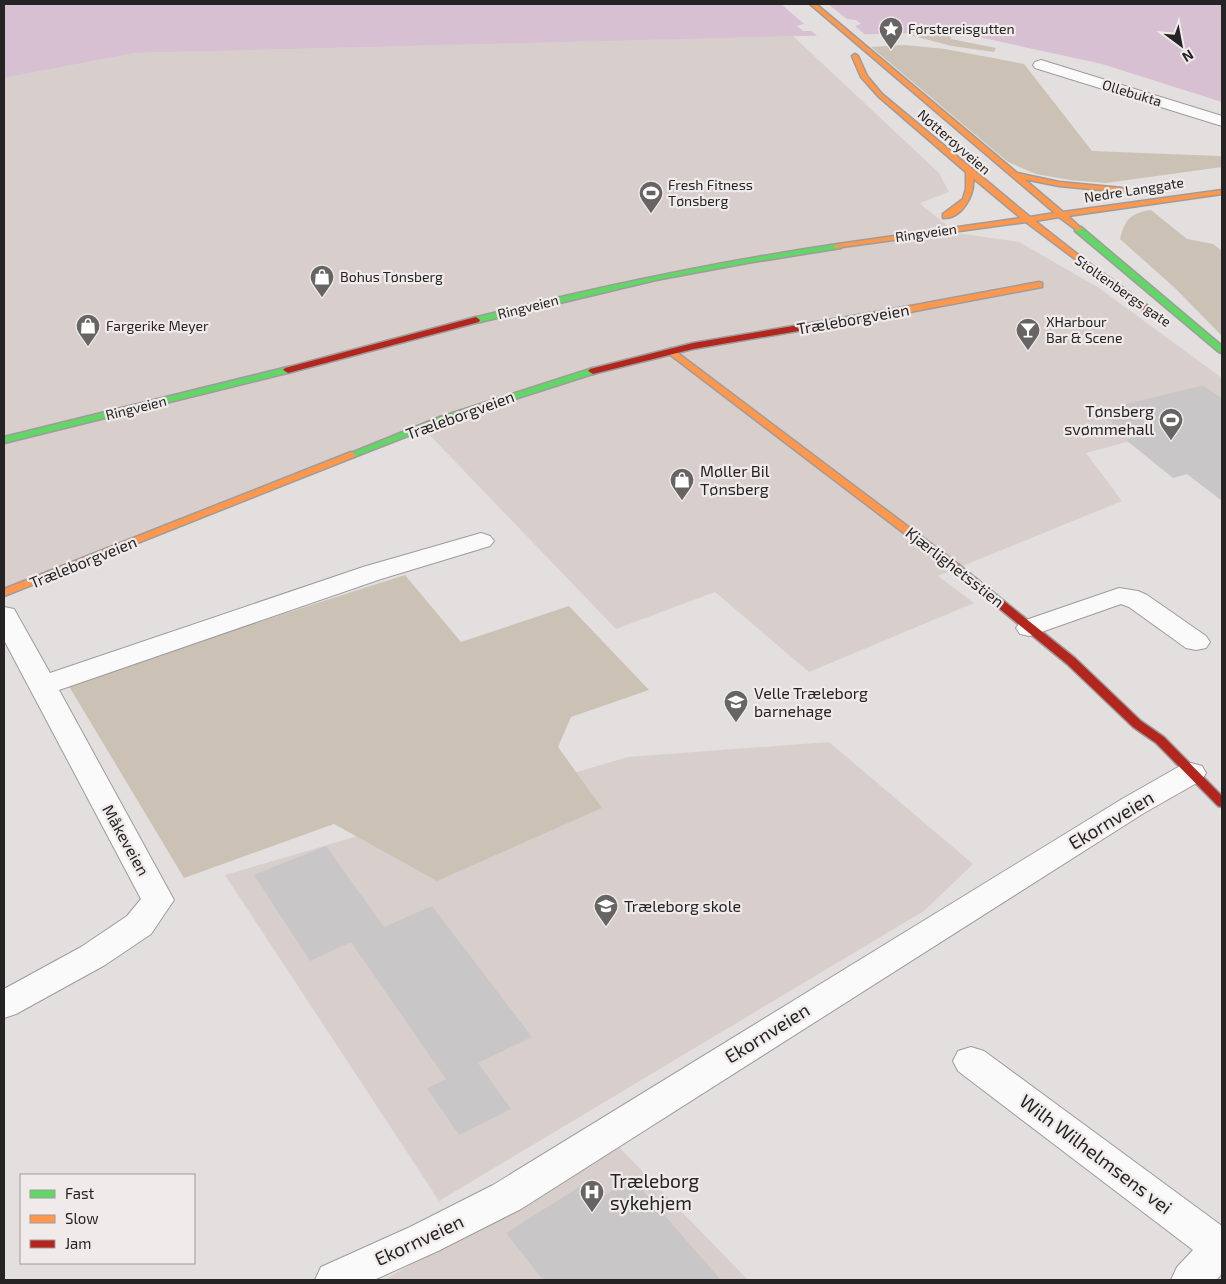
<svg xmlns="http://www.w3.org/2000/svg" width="1226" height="1284" font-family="'Exo 2',sans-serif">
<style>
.built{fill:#d8cfcd}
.green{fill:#cbc2b5}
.water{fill:#d7c0d1}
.pier{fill:#e2dfde}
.building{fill:#c8c6c6}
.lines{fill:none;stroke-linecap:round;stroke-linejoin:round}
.street-casing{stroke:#9e9c9b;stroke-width:2}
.fast-casing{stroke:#9e9c9b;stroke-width:3}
.slow-casing{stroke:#9e9c9b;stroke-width:3}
.jam-casing{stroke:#9e9c9b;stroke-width:3}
.street{fill:#fbfafa;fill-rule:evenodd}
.fast{fill:#63d668;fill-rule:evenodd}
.slow{fill:#ff974d;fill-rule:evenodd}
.jam{fill:#b3261e;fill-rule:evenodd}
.labels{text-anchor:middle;stroke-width:4.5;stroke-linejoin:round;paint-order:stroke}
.far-poi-label{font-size:14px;fill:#252323;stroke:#f0ebea;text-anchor:start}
.far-street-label{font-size:14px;fill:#252323;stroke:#f0ebea}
.street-label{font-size:16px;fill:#252323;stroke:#f0ebea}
.poi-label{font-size:16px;fill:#252323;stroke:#f0ebea;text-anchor:start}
.near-street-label{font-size:19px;fill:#252323;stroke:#f0ebea}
.near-poi-label{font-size:19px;fill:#252323;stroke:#f0ebea;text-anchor:start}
</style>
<rect width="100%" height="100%" fill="#e2dfde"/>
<g class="built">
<polygon points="793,36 939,173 949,192 920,203 924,207 956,233 1019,242 1099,288 1222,378 1222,416 1086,453 1122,501 938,576 974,603 809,672 715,592 616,629 420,425 4,589 4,78 135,53"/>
<polygon points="829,742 973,864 924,911 439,1201 225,875 628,757"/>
<polygon points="618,1146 748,1280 384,1280"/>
</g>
<g class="green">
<polygon points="910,35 950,35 951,39 996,48 994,52 952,46"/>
<polygon points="905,45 945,49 1024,64 1092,151 1220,156 1222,158 1222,167 1106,183 1070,180 1036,174 1008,162 871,47"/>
<path d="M1151 210 1187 239 1213 244 1222 251V336L1176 289 1120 239C1125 219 1131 213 1151 210Z"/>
<polygon points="405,575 461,642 569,606 649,690 571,717 558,747 602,808 437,881 334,824 184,878 67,683"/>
</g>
<polygon class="water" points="4,4 1222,4 1222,102 1102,64 956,32 135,53 4,78"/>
<polygon class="pier" points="781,4 828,4 847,19 856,20 861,24 855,26 868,37 820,38 811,31 803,31 797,26 804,24"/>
<g class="building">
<polygon points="1200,386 1204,386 1222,399 1222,501 1187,474 1173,478 1126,440 1132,438 1097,411"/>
<polygon points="326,846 384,927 432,906 532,1037 478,1063 511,1109 459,1135 427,1088 446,1079 351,942 310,961 254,875"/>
<polygon points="632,1178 721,1280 543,1280 506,1233 587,1182 601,1198"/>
</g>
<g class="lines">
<defs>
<g id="street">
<polygon points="1041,60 1222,116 1222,126 1035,68 1033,65 1035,62"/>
<polygon points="481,533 490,536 494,541 490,546 381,579 59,690 174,900 151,934 105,965 16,1014 4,1018 4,989 81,947 127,916 141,899 4,640 4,607 14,609 50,673 363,567"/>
<polygon points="1119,588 1138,591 1147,595 1206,636 1210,642 1206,648 1196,650 1186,648 1129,607 1121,604 1030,636 1020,634 1016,628 1020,622"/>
<polygon points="1191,763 1202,766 1206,773 1202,780 1144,813 521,1209 438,1251 374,1280 315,1280 321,1267 410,1227 493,1185 1122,799 1180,766"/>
<polygon points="971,1047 984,1051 1222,1226 1222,1274 1216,1280 1171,1280 1177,1267 1193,1250 958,1071 953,1061 958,1051"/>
</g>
<g id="fast">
<polygon points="1075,227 1081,227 1222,346 1222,353 1219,352 1075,231"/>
<path d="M838 244 842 246 841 248 747 263 656 280 476 323 472 320 473 318C594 288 715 262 838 244Z"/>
<polygon points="288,367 293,370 291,372 4,443 4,437"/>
<polygon points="593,368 598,371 596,373 446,421 354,457 348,457 346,455 440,417"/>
</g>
<g id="slow">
<path d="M810 4H816L1017 173 1059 182 1122 188 1126 190 1122 192 1059 186 1024 179 1063 212 1222 190V194L1068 216 1082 229 1078 231 1059 217 1035 221 1090 264 1091 266 1087 268 1026 222 835 248 834 246 838 244 1021 218 973 178C975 194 962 219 943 218V214L963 199 966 189V172L878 96 861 77 852 56 855 54 858 56 867 76 882 94 1030 217 1055 213Z"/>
<polygon points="1039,282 1042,283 1042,287 894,315 890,312 894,309"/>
<polygon points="671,348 959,565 960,567 959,569 951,569 668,353 667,351"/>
<polygon points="351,452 356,455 354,457 4,596 4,589"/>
</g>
<g id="jam">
<polygon points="1084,264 1090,264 1151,308 1151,312 1145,312 1084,268"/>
<polygon points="894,309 898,312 897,314 693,349 593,374 588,371 590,369 693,343"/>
<polygon points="476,317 480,320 479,322 288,373 283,370 285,368"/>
<polygon points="955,564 959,565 1075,658 1141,721 1164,737 1222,796 1222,807 1218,806 1156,743 1133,727 1067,664 951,569 950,567"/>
</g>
</defs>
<use href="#street" class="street-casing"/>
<use href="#fast" class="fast-casing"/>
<use href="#slow" class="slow-casing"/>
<use href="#jam" class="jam-casing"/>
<use href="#street" class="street"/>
<use href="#fast" class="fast"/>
<use href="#slow" class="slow"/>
<use href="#jam" class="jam"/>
</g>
<defs>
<symbol id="sight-pin" viewBox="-11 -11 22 30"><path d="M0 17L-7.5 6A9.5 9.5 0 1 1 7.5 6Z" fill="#676564" stroke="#f0ebea"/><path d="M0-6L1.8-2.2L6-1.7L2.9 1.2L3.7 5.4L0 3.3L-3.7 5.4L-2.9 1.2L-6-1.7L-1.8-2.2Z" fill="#fff"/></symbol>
<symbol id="stadium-pin" viewBox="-11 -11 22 30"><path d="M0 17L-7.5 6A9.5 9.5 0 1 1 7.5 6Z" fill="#676564" stroke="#f0ebea"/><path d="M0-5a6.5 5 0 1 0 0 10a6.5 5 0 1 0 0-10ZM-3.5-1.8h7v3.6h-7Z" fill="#fff"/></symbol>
<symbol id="shop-pin" viewBox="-11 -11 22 30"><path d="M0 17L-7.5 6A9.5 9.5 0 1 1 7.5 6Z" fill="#676564" stroke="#f0ebea"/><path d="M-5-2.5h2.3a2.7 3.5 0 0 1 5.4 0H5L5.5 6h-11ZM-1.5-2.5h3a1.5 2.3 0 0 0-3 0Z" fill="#fff"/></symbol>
<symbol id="bar-pin" viewBox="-11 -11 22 30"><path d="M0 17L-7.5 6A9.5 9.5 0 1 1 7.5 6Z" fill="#676564" stroke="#f0ebea"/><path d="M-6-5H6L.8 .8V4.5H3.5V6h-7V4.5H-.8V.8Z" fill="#fff"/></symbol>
<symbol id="school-pin" viewBox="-11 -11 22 30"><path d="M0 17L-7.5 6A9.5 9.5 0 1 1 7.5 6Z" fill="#676564" stroke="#f0ebea"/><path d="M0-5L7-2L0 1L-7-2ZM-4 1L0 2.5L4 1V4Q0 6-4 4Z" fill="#fff"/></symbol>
<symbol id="hospital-pin" viewBox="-11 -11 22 30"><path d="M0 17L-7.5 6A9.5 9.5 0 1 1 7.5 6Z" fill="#676564" stroke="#f0ebea"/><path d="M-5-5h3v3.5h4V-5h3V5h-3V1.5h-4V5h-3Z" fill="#fff"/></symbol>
</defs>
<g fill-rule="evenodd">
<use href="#sight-pin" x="877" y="15" width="28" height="38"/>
<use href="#stadium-pin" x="637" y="179" width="28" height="38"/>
<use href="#shop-pin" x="308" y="263" width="28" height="38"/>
<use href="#shop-pin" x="74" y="312" width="28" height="38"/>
<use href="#bar-pin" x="1014" y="316" width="28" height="38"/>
<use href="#stadium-pin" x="1157" y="406" width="28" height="38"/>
<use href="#shop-pin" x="668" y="466" width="28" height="38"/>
<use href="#school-pin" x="722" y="688" width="28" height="38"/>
<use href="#school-pin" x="592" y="892" width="28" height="38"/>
<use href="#hospital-pin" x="578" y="1178" width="28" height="38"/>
</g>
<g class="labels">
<g class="far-poi-label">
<text x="908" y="34">Førstereisgutten</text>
<text x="668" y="190">Fresh Fitness<tspan x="668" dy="16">Tønsberg</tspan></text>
<text x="340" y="282">Bohus Tønsberg</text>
<text x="1046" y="327">XHarbour<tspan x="1046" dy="16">Bar &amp; Scene</tspan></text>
<text x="106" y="331">Fargerike Meyer</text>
</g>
<g class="far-street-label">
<text transform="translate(1132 93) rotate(17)" y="5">Ollebukta</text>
<text transform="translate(954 142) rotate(41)" y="5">Nøtterøyveien</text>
<text transform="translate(1134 190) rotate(-9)" y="5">Nedre Langgate</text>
<text transform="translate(926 233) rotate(-8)" y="5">Ringveien</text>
<text transform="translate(1123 291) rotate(35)" y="5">Stoltenbergs gate</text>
<text transform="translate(528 307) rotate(-14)" y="5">Ringveien</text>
<text transform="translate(136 408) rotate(-14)" y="5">Ringveien</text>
</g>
<g class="street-label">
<text transform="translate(853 319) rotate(-10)" y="6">Træleborgveien</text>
<text transform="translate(460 415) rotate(-20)" y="6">Træleborgveien</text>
<text transform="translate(83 562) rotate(-22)" y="6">Træleborgveien</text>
<text transform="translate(955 567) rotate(38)" y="6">Kjærlighetsstien</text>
<text transform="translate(126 840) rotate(61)" y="6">Måkeveien</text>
</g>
<g class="poi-label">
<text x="1154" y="417" text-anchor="end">Tønsberg<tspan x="1154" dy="18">svømmehall</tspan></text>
<text x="700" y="477">Møller Bil<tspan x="700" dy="18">Tønsberg</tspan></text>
<text x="754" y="699">Velle Træleborg<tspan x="754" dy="18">barnehage</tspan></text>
<text x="624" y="912">Træleborg skole</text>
</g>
<g class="near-street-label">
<text transform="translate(1111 820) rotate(-31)" y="7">Ekornveien</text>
<text transform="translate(767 1033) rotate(-32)" y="7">Ekornveien</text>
<text transform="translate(1096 1154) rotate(37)" y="7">Wilh Wilhelmsens vei</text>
<text transform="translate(419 1240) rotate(-25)" y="7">Ekornveien</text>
</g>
<g class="near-poi-label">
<text x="610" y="1188">Træleborg<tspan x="610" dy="22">sykehjem</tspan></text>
</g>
</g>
<rect width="1226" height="1284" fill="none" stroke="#252323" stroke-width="10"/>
<rect x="20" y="1174" width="175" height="90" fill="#f0ebea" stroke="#9f9b9a"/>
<rect x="30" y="1190" width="25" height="8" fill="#63d668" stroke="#9f9b9a"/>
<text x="65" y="1199" font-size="15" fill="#252323">Fast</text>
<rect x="30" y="1215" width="25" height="8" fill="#ff974d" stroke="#9f9b9a"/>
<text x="65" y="1224" font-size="15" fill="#252323">Slow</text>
<rect x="30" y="1240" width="25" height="8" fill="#b3261e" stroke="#9f9b9a"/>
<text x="65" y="1249" font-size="15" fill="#252323">Jam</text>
<g transform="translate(1181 45) rotate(148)" stroke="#f0ebea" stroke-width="4" paint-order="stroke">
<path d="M0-4L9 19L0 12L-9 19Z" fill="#252323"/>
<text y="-8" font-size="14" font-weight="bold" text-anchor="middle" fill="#252323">N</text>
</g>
</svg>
